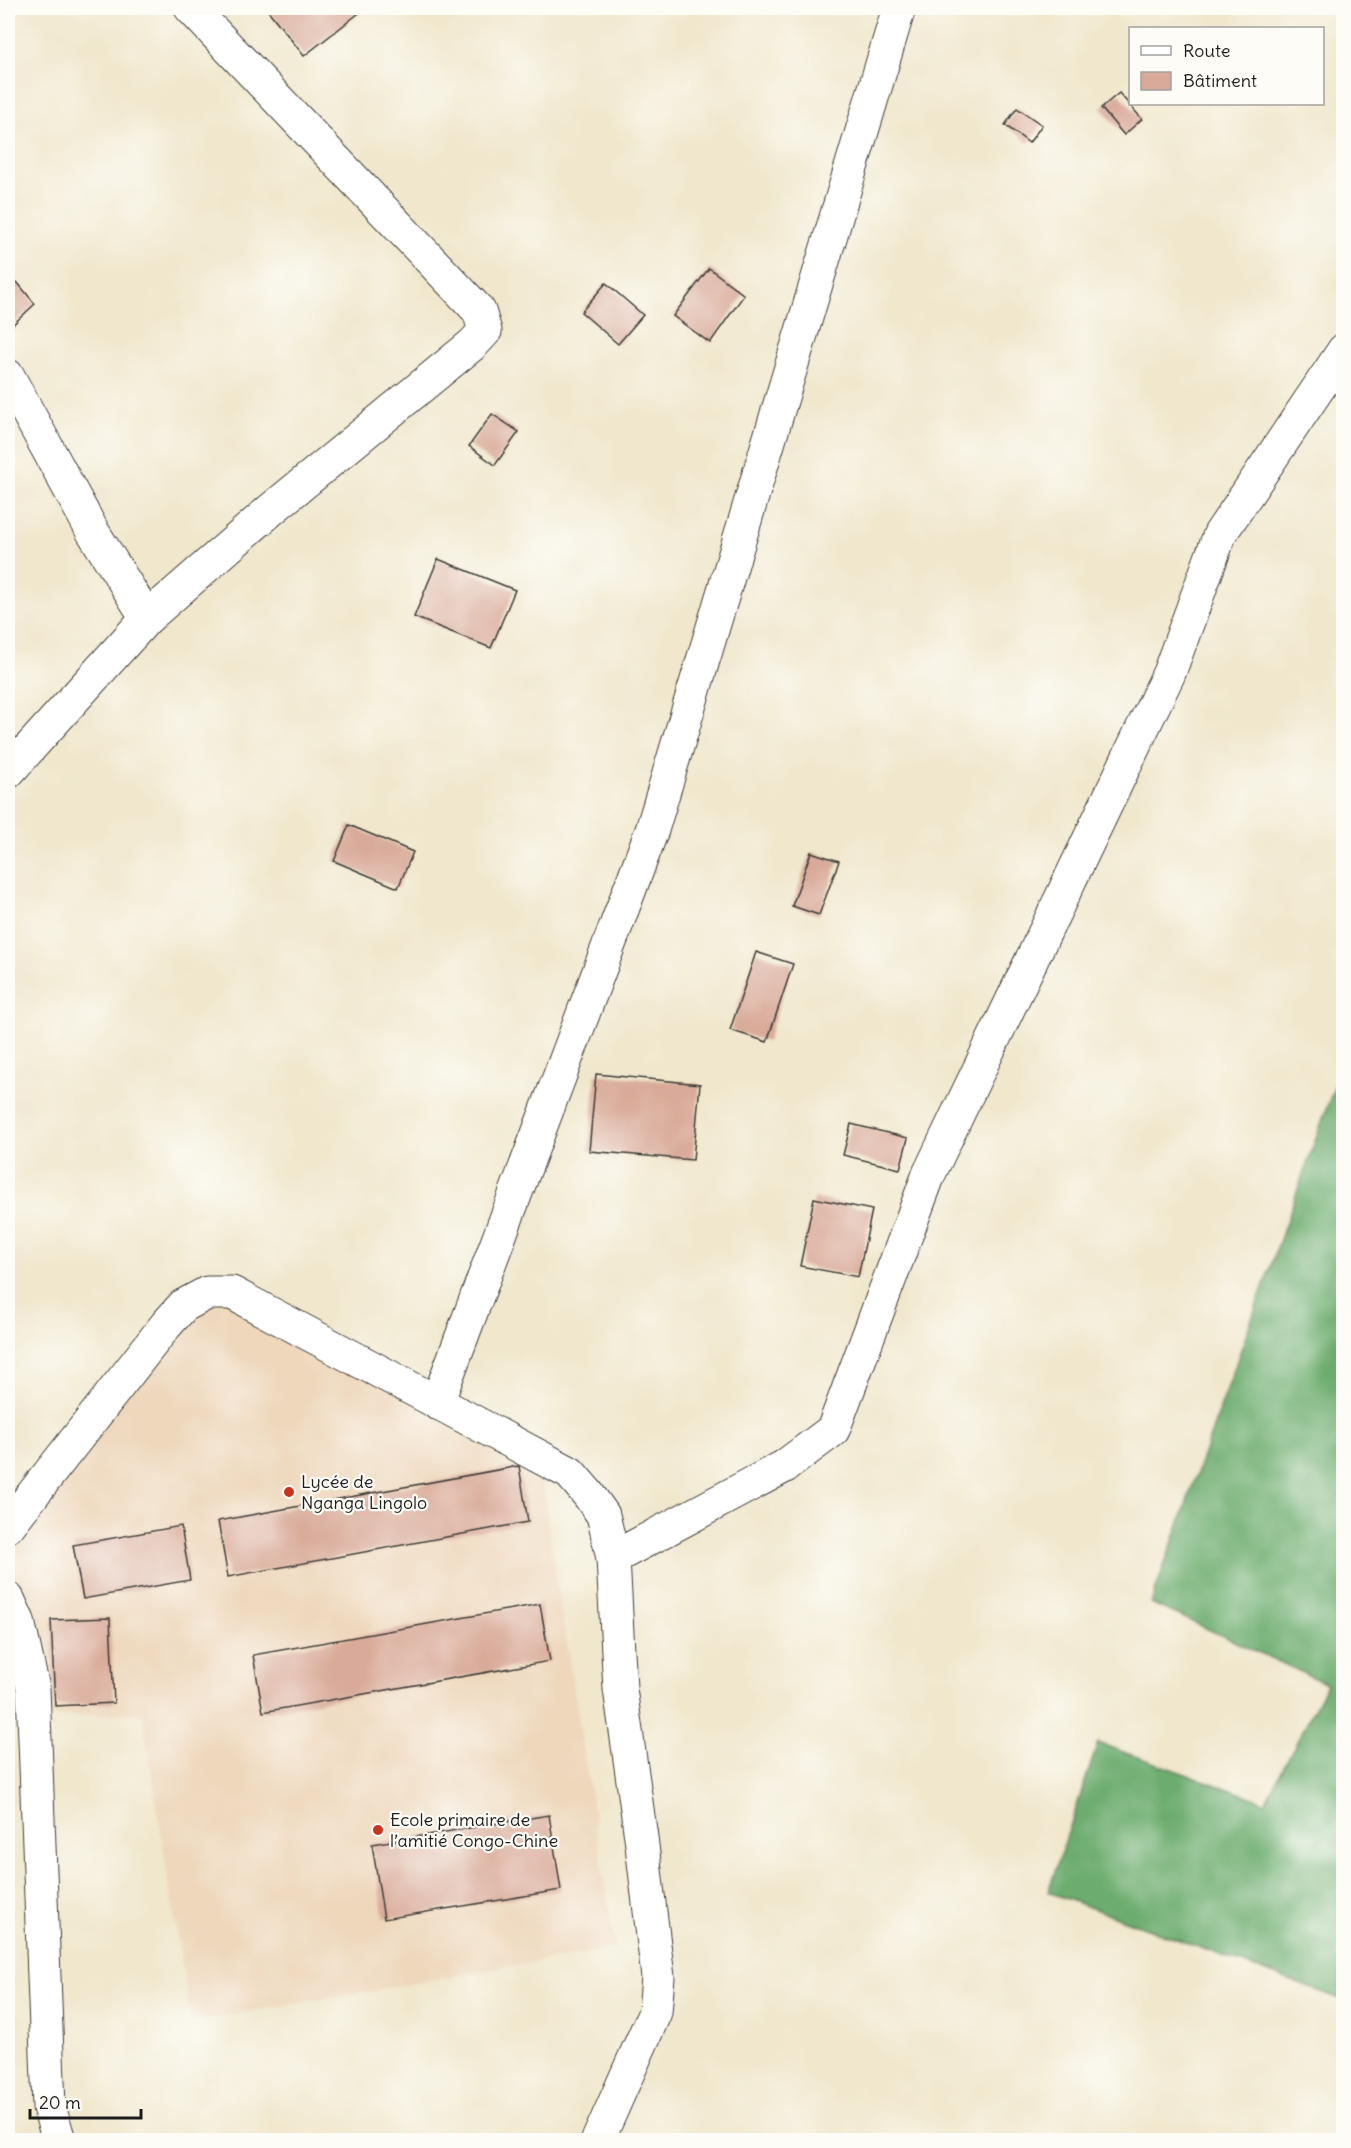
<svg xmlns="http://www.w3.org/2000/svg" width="1351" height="2148" font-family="Delius,sans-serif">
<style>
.built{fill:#eed7bb}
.forest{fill:#6cac6e;stroke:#446445;stroke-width:1.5}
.building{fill:#d9aa99}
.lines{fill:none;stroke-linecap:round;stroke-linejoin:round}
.minor-casing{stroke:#3c3a36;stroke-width:35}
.minor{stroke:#fff;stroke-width:33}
.poi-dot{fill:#c8321e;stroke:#fdfcf7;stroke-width:2}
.labels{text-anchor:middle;stroke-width:4.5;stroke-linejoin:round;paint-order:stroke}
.poi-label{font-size:18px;fill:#1c1c1c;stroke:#fdfcf7;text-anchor:start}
</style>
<rect width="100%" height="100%" fill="#fdfcf7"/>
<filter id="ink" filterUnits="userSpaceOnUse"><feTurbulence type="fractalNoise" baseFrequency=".0167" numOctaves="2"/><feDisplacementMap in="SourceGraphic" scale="12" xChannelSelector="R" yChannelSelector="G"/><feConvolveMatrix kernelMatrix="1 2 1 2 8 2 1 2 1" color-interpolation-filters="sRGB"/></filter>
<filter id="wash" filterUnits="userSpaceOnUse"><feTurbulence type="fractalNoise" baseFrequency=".008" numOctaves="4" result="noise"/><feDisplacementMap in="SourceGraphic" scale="24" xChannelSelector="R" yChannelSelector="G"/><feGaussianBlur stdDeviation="1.35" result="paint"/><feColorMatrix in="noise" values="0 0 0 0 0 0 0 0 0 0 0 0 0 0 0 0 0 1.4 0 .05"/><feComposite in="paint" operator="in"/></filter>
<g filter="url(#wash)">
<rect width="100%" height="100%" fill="#f0e7cc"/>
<polygon class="built" points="232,1293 539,1457 556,1578 615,1948 191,2022 142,1713 35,1717 8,1599 8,1526 149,1348"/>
<polygon class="forest" points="1343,1062 1343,2000 1048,1892 1098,1743 1265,1802 1327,1684 1151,1603"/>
<g id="blocks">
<g class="building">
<polygon points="266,8 361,8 363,10 304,56"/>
<polygon points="1119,93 1142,119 1124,135 1101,108"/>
<polygon points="1017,108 1042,125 1029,143 1005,125"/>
<polygon points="709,268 744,295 710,343 673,316"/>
<polygon points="17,282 35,304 8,329 8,290"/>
<polygon points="606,283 643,315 618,344 581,312"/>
<polygon points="492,414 519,432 495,465 469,446"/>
<polygon points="438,559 515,590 491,648 414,617"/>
<polygon points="349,825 413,852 398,888 334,861"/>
<polygon points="811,852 839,861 819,915 792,906"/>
<polygon points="756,952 793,964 767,1042 730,1030"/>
<polygon points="596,1074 700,1084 693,1160 589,1151"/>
<polygon points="851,1124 908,1138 900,1169 843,1155"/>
<polygon points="814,1198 872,1210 858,1277 800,1266"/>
<polygon points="519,1466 528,1522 228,1577 218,1521"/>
<polygon points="181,1526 190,1580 83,1599 73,1545"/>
<polygon points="540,1604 550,1661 263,1712 253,1655"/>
<polygon points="110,1618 114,1703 55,1706 51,1620"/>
<polygon points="549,1815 561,1890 384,1919 372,1844"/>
</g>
</g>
</g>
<g filter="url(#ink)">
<use href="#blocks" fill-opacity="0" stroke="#3c3a36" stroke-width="1.5"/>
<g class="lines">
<defs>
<g id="minor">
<polyline points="8,376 93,532 147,618"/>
<polyline points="8,772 147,618 273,508 473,344 485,331 479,311 191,8"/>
<polyline points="437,1403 652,830 899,8"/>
<polyline points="8,1526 166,1325 183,1306 207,1293 232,1293 570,1473 588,1494 603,1515 613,1558 620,1689 641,1837 658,1977 655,2012 598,2140"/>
<polyline points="613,1558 785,1466 833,1430 929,1174 1169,673 1220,534 1344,350"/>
<polyline points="8,1599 18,1621 33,1688 49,2107 59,2140"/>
</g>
</defs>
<use href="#minor" class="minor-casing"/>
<use href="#minor" class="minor"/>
</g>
</g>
<g class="poi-dot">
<circle cx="289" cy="1492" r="6"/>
<circle cx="378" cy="1830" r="6"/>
</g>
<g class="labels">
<g class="poi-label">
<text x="301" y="1488">Lycée de<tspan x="301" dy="21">Nganga Lingolo</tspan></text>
<text x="390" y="1826">Ecole primaire de<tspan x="390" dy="21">l’amitié Congo-Chine</tspan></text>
</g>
</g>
<rect width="1351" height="2148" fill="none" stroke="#fdfcf7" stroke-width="30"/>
<rect x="1129" y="27" width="195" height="78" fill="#fdfcf7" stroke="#a3a29f" stroke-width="1.5"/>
<rect x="1141" y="46" width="30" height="9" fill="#ffffff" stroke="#a3a29f" stroke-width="1.5"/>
<text x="1183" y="57" font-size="18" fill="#1c1c1c">Route</text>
<rect x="1141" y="72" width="30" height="18" fill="#d9aa99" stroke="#a3a29f" stroke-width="1.5"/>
<text x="1183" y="87" font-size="18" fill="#1c1c1c">Bâtiment</text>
<path d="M30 2109v9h111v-9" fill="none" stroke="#1c1c1c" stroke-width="3"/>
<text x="39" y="2109" font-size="18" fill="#1c1c1c" stroke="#fdfcf7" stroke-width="4.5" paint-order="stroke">20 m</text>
</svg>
